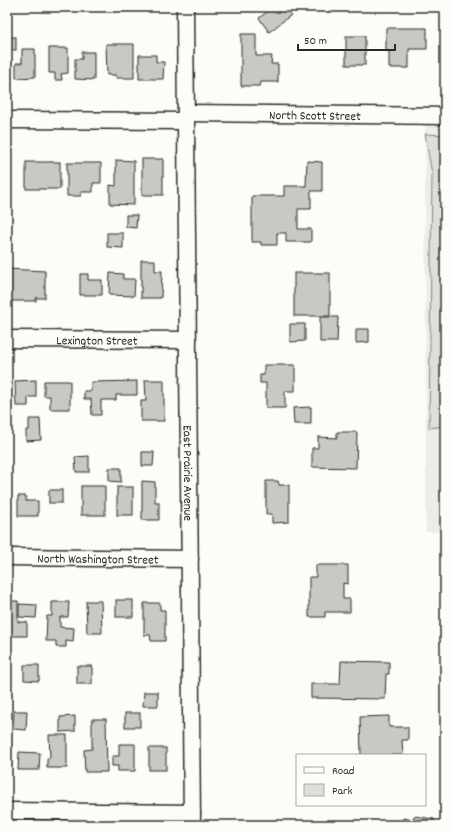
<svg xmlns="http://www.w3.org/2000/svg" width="452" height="832" font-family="Dekko,sans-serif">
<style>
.built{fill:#edece8}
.green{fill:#dfdeda;stroke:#858482}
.building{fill:#c9c8c4;stroke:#2b2b2b}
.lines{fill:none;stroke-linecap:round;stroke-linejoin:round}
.minor-casing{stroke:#2b2b2b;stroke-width:19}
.minor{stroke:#fdfcf7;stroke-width:16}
.labels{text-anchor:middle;stroke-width:3;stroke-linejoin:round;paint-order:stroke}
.street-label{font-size:13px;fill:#2b2b2b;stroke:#fdfcf7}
</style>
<rect width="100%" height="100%" fill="#fdfcf7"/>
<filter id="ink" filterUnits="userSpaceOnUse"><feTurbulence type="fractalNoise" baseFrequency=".025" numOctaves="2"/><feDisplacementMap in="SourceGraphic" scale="8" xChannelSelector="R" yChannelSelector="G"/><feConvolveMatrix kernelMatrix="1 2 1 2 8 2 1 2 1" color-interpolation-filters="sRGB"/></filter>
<g filter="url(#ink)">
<polygon class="built" points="425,122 445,122 445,532 426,532"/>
<polygon class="green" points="425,134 445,135 445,426 429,428 432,174"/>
<g class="building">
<polygon points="273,7 285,7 291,15 269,32 259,18"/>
<polygon points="386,28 427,28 427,49 409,49 409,68 389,68 389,51 386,51"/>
<polygon points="241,34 256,34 256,56 272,56 271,64 278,64 278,82 261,82 260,86 241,86"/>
<rect x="346" y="36" width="19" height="29"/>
<rect x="7" y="37" width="9" height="13"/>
<polygon points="106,44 134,44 134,78 116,78 116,75 107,75"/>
<polygon points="49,48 68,48 68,73 61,74 62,80 55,80 55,73 49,73"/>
<polygon points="22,49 35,49 35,77 16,78 16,63 22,63"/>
<polygon points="82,52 94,52 94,80 75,79 75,59 82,59"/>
<polygon points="139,55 156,55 156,62 164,62 163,79 139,79"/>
<rect x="142" y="159" width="21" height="36"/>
<polygon points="116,160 134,161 134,205 110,204 110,185 116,186"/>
<polygon points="307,161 322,162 322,191 311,191 311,209 298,209 298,229 311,229 311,242 286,242 286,233 277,233 277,245 261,245 261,242 252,242 252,196 284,196 284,186 306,186"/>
<rect x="26" y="162" width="34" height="27"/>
<polygon points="67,163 101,163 101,183 93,183 93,192 81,192 81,196 67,196"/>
<polygon points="126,215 137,215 136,228 126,227"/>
<polygon points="107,233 123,233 123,248 107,247"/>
<polygon points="141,260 155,260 155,271 162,271 161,298 141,298"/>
<polygon points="7,269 45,271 45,298 36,298 36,301 7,301"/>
<polygon points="110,273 123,274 123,279 135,279 134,296 109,295"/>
<rect x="294" y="273" width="36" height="43"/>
<polygon points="80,274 88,274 88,280 102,280 102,295 80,295"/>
<polygon points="320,317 338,317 337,342 320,342"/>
<polygon points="290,324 305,324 305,341 290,342"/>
<polygon points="356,329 369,329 369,342 356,343"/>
<polygon points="264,365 295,365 295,391 285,391 285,408 266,408 266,383 260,383 260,375 264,375"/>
<polygon points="36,380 36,397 28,397 28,406 16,406 15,381"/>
<polygon points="145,380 164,380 164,421 141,421 141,401 146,401"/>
<polygon points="44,381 70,381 70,409 50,409 50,396 44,396"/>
<polygon points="137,381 137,395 116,395 116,400 101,400 101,415 92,415 91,399 84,399 84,391 91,391 91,382"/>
<polygon points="311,407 311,424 294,424 293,408"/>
<polygon points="29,419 40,419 41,440 26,441 26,430 29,430"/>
<polygon points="337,432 357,432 356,468 312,467 312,448 318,448 318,437 337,438"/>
<polygon points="142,452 154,452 153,466 142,466"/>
<polygon points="89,456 89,472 76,472 75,457"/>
<polygon points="109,468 121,468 121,482 109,481"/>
<polygon points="142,481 155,482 155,502 159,502 159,520 142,520"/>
<polygon points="266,481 278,481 279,485 289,485 289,522 272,523 272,514 266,514"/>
<rect x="81" y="486" width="24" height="29"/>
<rect x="117" y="487" width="16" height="28"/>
<rect x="49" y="490" width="13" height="13"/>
<polygon points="18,496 26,496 26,501 38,501 38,516 18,516"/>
<polygon points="316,565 348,565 348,584 343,583 343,599 350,599 350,612 325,612 325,617 309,617 309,577 316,577"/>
<rect x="116" y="600" width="17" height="17"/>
<polygon points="7,601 18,601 18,622 27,622 27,636 7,636"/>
<polygon points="86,601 101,601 102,633 87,633"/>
<polygon points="52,602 69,602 68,617 60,617 60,627 74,628 73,642 66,641 66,647 56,647 56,641 46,641 47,616 52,616"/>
<polygon points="144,603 160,603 160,610 165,610 165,641 151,641 150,635 144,635"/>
<polygon points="19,604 37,605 36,618 19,617"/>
<polygon points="341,661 389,662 389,674 386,674 385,699 311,698 311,684 340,684"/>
<polygon points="24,665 39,665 39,681 24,680"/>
<rect x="77" y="666" width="15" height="18"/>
<polygon points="144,692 158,692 158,706 143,706"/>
<polygon points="14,711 27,711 26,730 13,729"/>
<rect x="125" y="713" width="15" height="14"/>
<polygon points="75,716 75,731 60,732 60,717"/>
<polygon points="389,716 389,727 408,727 408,740 402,740 403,755 361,755 360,717"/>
<polygon points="92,719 106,719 107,772 85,772 84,750 92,749"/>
<polygon points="7,723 9,770 7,770"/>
<polygon points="49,735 67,735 67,768 47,768 47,758 50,758"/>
<polygon points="119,744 135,744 135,771 118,771 118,766 112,766 112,756 119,756"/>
<rect x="149" y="748" width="17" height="22"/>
<polygon points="19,752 40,753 39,770 18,770"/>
<polygon points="414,816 434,819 433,825 402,825 403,818 413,820"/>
</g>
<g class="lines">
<defs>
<g id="minor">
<path id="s1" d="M185 7 192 825"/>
<path id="s2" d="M186 113 445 116"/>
<polyline points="7,120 186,121"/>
<path id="s3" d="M7 339 188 340"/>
<path id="s4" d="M7 557 190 559"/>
<polyline points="7,811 192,813"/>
</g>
</defs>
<use href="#minor" class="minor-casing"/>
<use href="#minor" class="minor"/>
</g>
</g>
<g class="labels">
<g class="street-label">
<text dy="5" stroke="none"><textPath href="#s2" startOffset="129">North Scott Street</textPath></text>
<text dy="5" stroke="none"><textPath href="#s3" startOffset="90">Lexington Street</textPath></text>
<text dy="5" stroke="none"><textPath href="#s1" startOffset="466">East Prairie Avenue</textPath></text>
<text dy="5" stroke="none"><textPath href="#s4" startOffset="91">North Washington Street</textPath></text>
</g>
</g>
<rect width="452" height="832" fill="none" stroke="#fdfcf7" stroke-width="24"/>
<rect x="12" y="12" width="428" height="808" fill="none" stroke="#2b2b2b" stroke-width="1.5" filter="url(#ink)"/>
<rect x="296" y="754" width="130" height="52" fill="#fdfcf7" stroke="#a9a8a5"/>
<rect x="304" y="767" width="20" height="6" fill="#fdfcf7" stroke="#a9a8a5"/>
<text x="332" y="774" font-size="12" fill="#2b2b2b">Road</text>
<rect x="304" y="784" width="20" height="12" fill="#dfdeda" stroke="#a9a8a5"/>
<text x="332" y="794" font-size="12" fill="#2b2b2b">Park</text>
<path d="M298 44v6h97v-6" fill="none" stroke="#2b2b2b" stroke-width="2"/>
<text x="304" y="44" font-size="12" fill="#2b2b2b" stroke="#fdfcf7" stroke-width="3" paint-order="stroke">50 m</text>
</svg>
